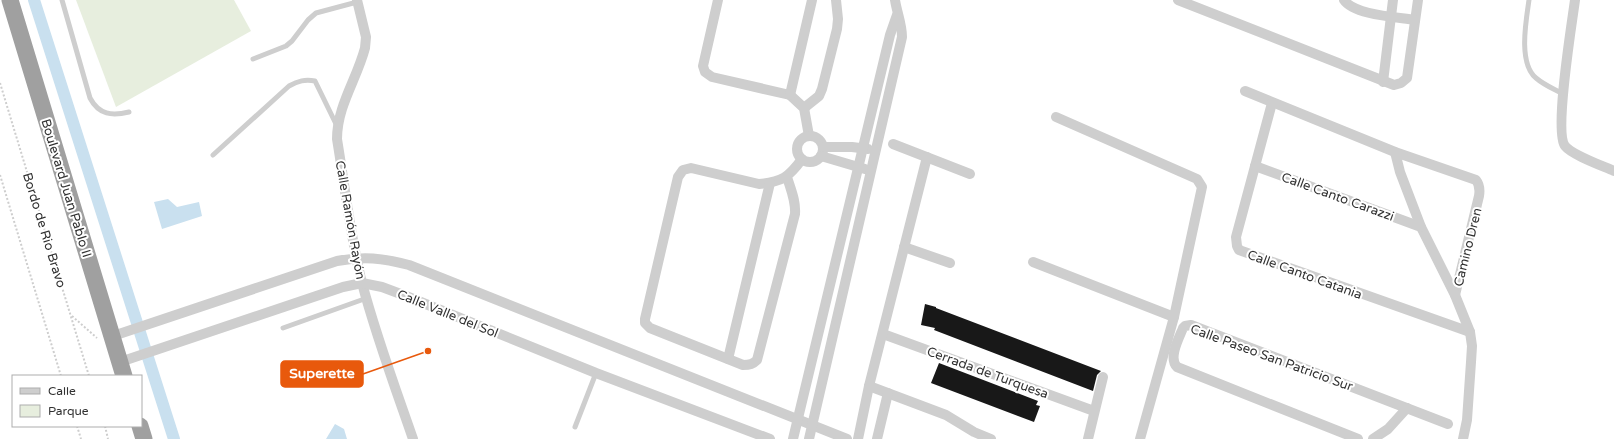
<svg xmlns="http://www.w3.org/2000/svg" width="1614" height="439" font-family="'Varela Round',sans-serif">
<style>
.green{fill:#e7eede}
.water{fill:#c9e0ef}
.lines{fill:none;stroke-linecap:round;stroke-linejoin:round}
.canal{stroke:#c9e0ef;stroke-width:12}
.building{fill:#181818}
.path{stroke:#cecece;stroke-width:2;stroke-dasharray:2 2;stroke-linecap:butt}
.service{stroke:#cecece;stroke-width:5}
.minor{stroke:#cecece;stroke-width:10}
.trunk{stroke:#a0a0a0;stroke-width:17}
.labels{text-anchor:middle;stroke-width:4;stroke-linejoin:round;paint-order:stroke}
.street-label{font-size:13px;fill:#313131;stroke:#fff}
.leader{fill:none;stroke:#e8590c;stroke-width:1.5}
.callout-dot{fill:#e8590c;stroke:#fff;stroke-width:1.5}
.callout{fill:#e8590c;stroke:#e8590c;stroke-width:1.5}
.callout-label{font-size:14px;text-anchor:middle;font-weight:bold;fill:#fff}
</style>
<rect width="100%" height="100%" fill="#fff"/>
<polygon class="green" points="76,0 234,0 251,31 116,107"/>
<g class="water">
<polygon points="168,199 177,207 199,202 202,216 162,229 154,202"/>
<polygon points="335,424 344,429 347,439 326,439"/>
</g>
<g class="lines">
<polyline class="canal" points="34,0 174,439"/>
</g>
<g class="building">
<polygon points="925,304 936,307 936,308 1101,371 1097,375 1093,391 934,330 935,328 921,325"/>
<polygon points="939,363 1038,401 1036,405 1040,406 1034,422 931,383"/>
</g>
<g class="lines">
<g class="path">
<polyline points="0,83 89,376"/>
<polyline points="0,175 61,376"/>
<polyline points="72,316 97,338"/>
<polyline points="77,426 81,439"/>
<polyline points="105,426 108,439"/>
</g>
<g class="service">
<path d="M62 0 90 98C99 115 112 116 129 112"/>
<path d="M1529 0C1526 21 1518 63 1536 78 1544 85 1554 89 1563 94"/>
<polyline points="253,59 286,46 292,41 308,20 316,13 357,2"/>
<path d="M213 155 289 86C298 81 305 79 315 81L336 124"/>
<polyline points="283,328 367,298"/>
<polyline points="575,427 596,373"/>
</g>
<g class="minor">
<path d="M357 0 366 37 365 48C357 79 337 106 337 139 345 187 350 236 362 283 376 336 395 387 413 439"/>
<polyline points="718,0 703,66 705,72 712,77 790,95 804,108 809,136"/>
<polyline points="1178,0 1394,85 1401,83 1407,78 1418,0"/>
<path d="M1344 0C1354 15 1397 17 1415 20"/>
<path d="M1575 0C1572 23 1554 132 1565 146 1572 155 1603 166 1614 171"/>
<polyline points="1383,82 1393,0"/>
<path d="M1245 91 1395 152 1476 180C1480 185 1480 190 1479 196L1455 295"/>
<polyline points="790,95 812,0"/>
<polyline points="1272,103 1236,237 1237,246 1239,250 1470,332"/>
<polyline points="804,108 819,96 822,89 837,29 838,19 836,0"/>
<polyline points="1056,117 1197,179 1202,187 1174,317 1140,439"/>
<circle cx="810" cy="149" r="13"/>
<polyline points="893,144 970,174"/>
<polyline points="823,147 852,147 868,149"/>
<polyline points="1395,152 1400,172 1421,227 1455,295 1470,332 1472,346 1471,362 1467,420 1463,439"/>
<polyline points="821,156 865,169"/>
<polyline points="1255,166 1421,227"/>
<path d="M787 177C791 190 796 201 795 214L757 360C753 364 750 365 743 365L650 328 645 323V319L678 177 683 170 691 168 759 184C782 182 789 177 802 159"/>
<polyline points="904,247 950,263"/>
<polyline points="1033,262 1174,317"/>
<polyline points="883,334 1094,411"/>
<path d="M113 336 337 261C364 256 382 258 409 265L847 439"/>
<polyline points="728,359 770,183"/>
<polyline points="120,362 343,287 362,283 382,287 406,296 596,373 770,439"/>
<polyline points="869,386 946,415 974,432 991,439"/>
<polyline points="793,439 890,35 897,15"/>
<path d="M809 439 902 37C902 24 897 13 895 0"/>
<polyline points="858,439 869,386 927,157"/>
<polyline points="877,439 888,393"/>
<polyline points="1088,439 1103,377"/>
<path d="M1358 439 1177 367C1168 358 1179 338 1183 328L1185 326 1191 325 1448 424"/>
<polyline points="1373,439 1388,429 1407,408"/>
</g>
<g class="trunk">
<polyline points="10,0 124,376"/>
<polyline points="140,426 144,439"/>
</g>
</g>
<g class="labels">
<g class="street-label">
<text transform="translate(67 188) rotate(73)" y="5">Boulevard Juan Pablo II</text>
<text transform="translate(1338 196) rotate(20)" y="5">Calle Canto Carazzi</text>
<text transform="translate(351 220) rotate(80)" y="5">Calle Ramón Rayón</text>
<text transform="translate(45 230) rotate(73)" y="5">Bordo de Rio Bravo</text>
<text transform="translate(1467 247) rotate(-76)" y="5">Camino Dren</text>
<text transform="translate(1305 274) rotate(20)" y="5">Calle Canto Catania</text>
<text transform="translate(448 313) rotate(22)" y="5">Calle Valle del Sol</text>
<text transform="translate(1272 357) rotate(20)" y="5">Calle Paseo San Patricio Sur</text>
<text transform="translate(988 372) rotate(20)" y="5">Cerrada de Turquesa</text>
</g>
</g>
<path class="leader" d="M428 351L363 374"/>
<circle class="callout-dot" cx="428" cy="351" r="4"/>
<rect class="callout" x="281" y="361" width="82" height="26" rx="4"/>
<g class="callout-label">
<text x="322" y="378">Superette</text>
</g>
<rect x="12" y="375" width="130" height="52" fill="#ffffff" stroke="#adadad"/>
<rect x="20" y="388" width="20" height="6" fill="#cecece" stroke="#adadad"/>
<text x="48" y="395" font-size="12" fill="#313131">Calle</text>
<rect x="20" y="405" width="20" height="12" fill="#e7eede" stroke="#adadad"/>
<text x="48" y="415" font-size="12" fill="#313131">Parque</text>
</svg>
